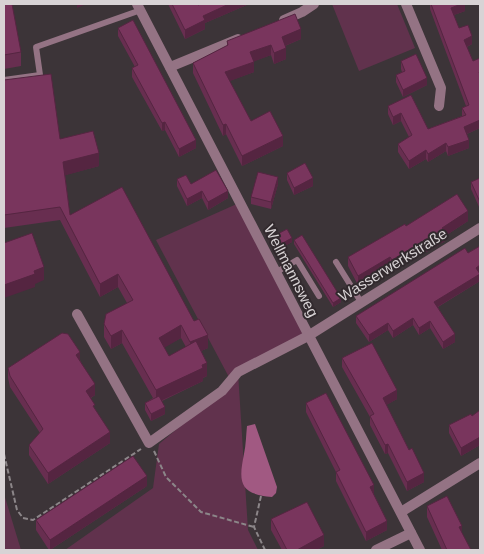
<svg xmlns="http://www.w3.org/2000/svg" width="484" height="554" font-family="Helvetica,sans-serif">
<style>
.green{fill:#61324d}
.water{fill:#a15982}
.lines{fill:none;stroke-linecap:round;stroke-linejoin:round}
.path{stroke:#8c8689;stroke-width:2;stroke-dasharray:5 2.5;stroke-linecap:butt}
.service{stroke:#947384;stroke-width:6}
.minor{stroke:#947384;stroke-width:10}
.wall{fill:#682e50;fill-rule:evenodd}
.shaded-wall{fill:#552541}
.building{fill:#79355d;stroke:#552541}
.labels{text-anchor:middle;stroke-width:4;stroke-linejoin:round;paint-order:stroke}
.street-label{font-size:15px;fill:#d8d3d5;stroke:#322a2e}
</style>
<rect width="100%" height="100%" fill="#3c3438"/>
<g class="green">
<polygon points="332,4 397,4 415,48 359,71"/>
<polygon points="239,203 308,336 238,372 248,530 258,550 65,550 153,488 159,444 222,391 231,381 156,240"/>
<polygon points="4,494 21,550 4,550"/>
</g>
<path class="water" d="M255 424 277 487 276 493 272 497C240 494 238 483 244 454 246 445 246 435 247 426Z"/>
<g class="lines">
<g class="path">
<polyline points="154,451 166,477 201,512 254,527"/>
<polyline points="4,454 17,510 23,518 33,520 141,449"/>
<polyline points="261,496 254,527 265,550"/>
</g>
<g class="service">
<polyline points="4,80 40,75 36,47 141,10"/>
<polyline points="336,262 361,302"/>
<polyline points="275,273 297,260 319,296"/>
</g>
<g class="minor">
<polyline points="137,4 420,550"/>
<polyline points="406,4 441,88 439,106"/>
<polyline points="284,20 302,12 314,4"/>
<polyline points="170,67 238,39"/>
<polyline points="77,314 149,443 222,391 238,372 308,336 480,228"/>
<polyline points="401,512 480,463"/>
<polyline points="376,550 411,533"/>
</g>
</g>
<g class="wall">
<polygon points="4,4 21,52 21,66 4,69"/>
<polygon points="168,4 197,4 198,5 201,4 249,4 205,23 205,29 185,39"/>
<polygon points="430,4 465,4 465,11 454,15 459,28 472,44 467,47 480,128 467,134 469,148 448,156 446,151 428,162 426,159 409,169 398,152 398,144 409,137 401,121 393,125 388,114 388,106 428,129 462,116 462,108 466,106 430,9"/>
<polygon points="118,28 196,148 179,157 165,130 162,131 132,77 132,68 135,67 118,36"/>
<polygon points="301,39 285,46 286,59 274,64 271,55 254,61 254,72 229,81 251,121 283,146 242,166 226,134 223,136 193,73 193,63 227,46 227,41"/>
<polygon points="401,61 427,85 403,97 396,82 396,75 402,72 401,69"/>
<path d="M4 80 60 139 99 166 65 175 70 215 208 348 201 351 207 376 203 378V381L162 401 165 414 151 421 145 410V403L153 398 122 343 111 349 104 337V324L127 303 118 287 100 297 60 220 4 228ZM181 338 186 347 169 356 164 347Z"/>
<polygon points="287,173 313,186 294,195 287,180"/>
<polygon points="480,178 480,209 471,189 471,182"/>
<polygon points="177,179 191,184 228,198 208,210 202,198 187,206 177,186"/>
<polygon points="278,184 271,209 251,204 251,197"/>
<polygon points="468,221 445,236 445,241 426,252 425,249 392,269 390,267 358,285 348,266 348,257 406,226"/>
<polygon points="274,236 292,242 279,249 274,240"/>
<polygon points="294,240 341,302 333,307 294,244"/>
<polygon points="480,246 480,281 438,307 455,342 443,349 430,328 419,335 413,325 393,338 388,330 369,342 356,323 356,316"/>
<polygon points="342,358 397,399 386,405 424,482 407,491 388,453 385,454 370,425 370,417 342,367"/>
<polygon points="80,360 95,395 91,398 95,410 110,443 48,484 29,455 29,445 40,433 10,387 8,378 8,368"/>
<polygon points="306,403 374,494 373,495 387,530 366,541 336,481 336,472 306,412"/>
<polygon points="480,411 480,445 461,456 449,433 449,425 472,416"/>
<polygon points="147,486 50,550 49,550 36,530 36,520"/>
<polygon points="427,506 462,534 471,550 442,550 427,517"/>
<polygon points="271,519 324,546 316,550 282,550 271,530"/>
</g>
<g class="shaded-wall">
<polygon points="77,4 86,4 77,8"/>
<polygon points="229,4 249,4 205,23 205,29 185,39 185,30 203,16"/>
<polygon points="461,4 465,4 465,11 451,16 451,8"/>
<polygon points="301,29 301,39 282,47 282,37"/>
<polygon points="472,36 472,44 464,48 464,40"/>
<polygon points="271,45 271,55 250,63 250,52"/>
<polygon points="286,48 286,59 274,64 274,53"/>
<polygon points="254,62 254,72 225,83 225,72"/>
<polygon points="427,78 427,85 403,97 403,90"/>
<polygon points="401,113 401,121 393,125 393,117"/>
<polygon points="480,120 480,128 464,135 464,127"/>
<polygon points="165,122 165,130 162,131 162,123"/>
<polygon points="226,124 226,134 223,136 223,125"/>
<polygon points="283,136 283,146 242,166 242,156"/>
<polygon points="196,140 196,148 179,157 179,149"/>
<polygon points="469,140 469,148 448,156 448,147"/>
<polygon points="446,143 446,151 428,162 428,154"/>
<polygon points="426,150 426,159 409,169 409,161"/>
<polygon points="99,153 99,166 63,176 63,162"/>
<polygon points="278,177 278,184 271,209 271,202"/>
<polygon points="313,178 313,186 294,195 294,188"/>
<polygon points="202,191 202,198 187,206 187,199"/>
<polygon points="228,191 228,198 208,210 208,202"/>
<polygon points="468,211 468,221 445,236 445,241 426,252 426,243 442,228"/>
<polygon points="292,238 292,242 279,249 279,245"/>
<polygon points="425,240 425,249 392,269 392,260"/>
<polygon points="390,257 390,267 358,285 358,276"/>
<polygon points="480,265 480,272 476,275 476,268"/>
<polygon points="44,267 44,280 35,284 35,287 4,298 4,285 34,271"/>
<polygon points="118,274 118,287 100,297 100,284"/>
<polygon points="480,274 480,281 434,309 434,302"/>
<polygon points="341,298 341,302 333,307 333,303"/>
<polygon points="413,318 413,325 393,338 393,331"/>
<polygon points="430,321 430,328 419,335 419,328"/>
<polygon points="388,323 388,330 369,342 369,335"/>
<polygon points="181,325 181,338 159,351 159,338"/>
<polygon points="122,330 122,343 111,349 111,336"/>
<polygon points="455,334 455,342 443,349 443,342"/>
<polygon points="208,335 208,348 190,356 190,342"/>
<polygon points="80,352 80,363 76,355"/>
<polygon points="207,363 207,376 203,378 203,381 156,403 156,390"/>
<polygon points="95,384 95,395 86,401 86,391"/>
<polygon points="397,390 397,399 383,407 383,398"/>
<polygon points="165,407 165,414 151,421 151,414"/>
<polygon points="110,432 110,443 48,484 48,473"/>
<polygon points="480,437 480,445 461,456 461,448"/>
<polygon points="388,444 388,453 385,454 385,445"/>
<polygon points="424,473 424,482 407,491 407,482"/>
<polygon points="147,476 147,486 50,550 50,540"/>
<polygon points="374,485 374,494 370,496 370,487"/>
<polygon points="387,521 387,530 366,541 366,532"/>
<polygon points="462,526 462,536 459,527"/>
<polygon points="324,535 324,546 316,550 297,550"/>
</g>
<g class="building">
<polygon points="4,4 12,4 21,52 4,55"/>
<polygon points="172,4 197,4 198,5 201,4 229,4 203,16 205,20 185,30"/>
<polygon points="431,4 461,4 451,8 459,28 468,25 472,36 464,40 473,61 480,58 480,71 479,72 480,74 480,120 464,127 469,140 448,147 446,143 428,154 426,150 409,161 398,144 412,135 401,113 393,117 388,106 411,95 428,129 466,115 462,108 469,105"/>
<polygon points="295,14 301,29 282,37 286,48 274,53 271,45 250,52 254,62 225,72 251,121 270,111 283,136 242,156 226,124 223,125 193,63 228,45 227,41"/>
<polygon points="133,20 196,140 179,149 165,122 162,123 132,68 138,65 118,28"/>
<polygon points="416,54 427,78 403,90 396,75 405,71 401,61"/>
<polygon points="51,74 60,139 93,131 99,153 63,162 70,215 122,187 194,321 199,319 208,335 190,342 181,325 159,338 169,356 196,341 207,363 202,365 203,368 156,390 122,330 111,336 104,324 106,314 133,300 118,274 100,284 60,207 4,215 4,80"/>
<polygon points="305,163 313,178 294,188 287,173"/>
<polygon points="216,170 228,191 208,202 202,191 187,199 177,179 186,175 191,184"/>
<polygon points="258,172 278,177 271,202 251,197"/>
<polygon points="480,178 480,202 471,182"/>
<polygon points="457,194 468,211 442,228 445,232 426,243 425,240 392,260 390,257 358,276 348,257 405,224 406,226"/>
<polygon points="287,229 292,238 279,245 274,236"/>
<polygon points="32,233 44,267 34,271 35,274 4,285 4,243"/>
<polygon points="302,235 341,298 333,303 294,240"/>
<polygon points="480,246 480,265 476,268 480,274 434,302 455,334 443,342 430,321 419,328 413,318 393,331 388,323 369,335 356,316 465,248 468,253"/>
<polygon points="62,333 68,334 80,352 76,355 95,384 86,391 95,405 93,406 110,432 48,473 29,445 43,429 10,376 8,368"/>
<polygon points="372,343 397,390 383,398 409,450 412,448 424,473 407,482 388,444 385,445 370,416 374,414 342,358"/>
<polygon points="326,393 374,485 370,487 387,521 366,532 336,472 340,470 306,403"/>
<polygon points="159,396 165,407 151,414 145,403"/>
<polygon points="480,410 480,437 461,448 449,425 471,414 472,416"/>
<polygon points="133,456 147,476 50,540 36,520"/>
<polygon points="447,496 462,526 459,527 471,550 447,550 427,506"/>
<polygon points="307,502 324,535 297,550 287,550 271,519"/>
</g>
<g class="labels">
<g class="street-label">
<text transform="translate(393 265) rotate(-32)" y="5">Wasserwerkstraße</text>
<text transform="translate(291 271) rotate(63)" y="5">Wellmannsweg</text>
</g>
</g>
<rect width="484" height="554" fill="none" stroke="#d8d3d5" stroke-width="10"/>
</svg>
